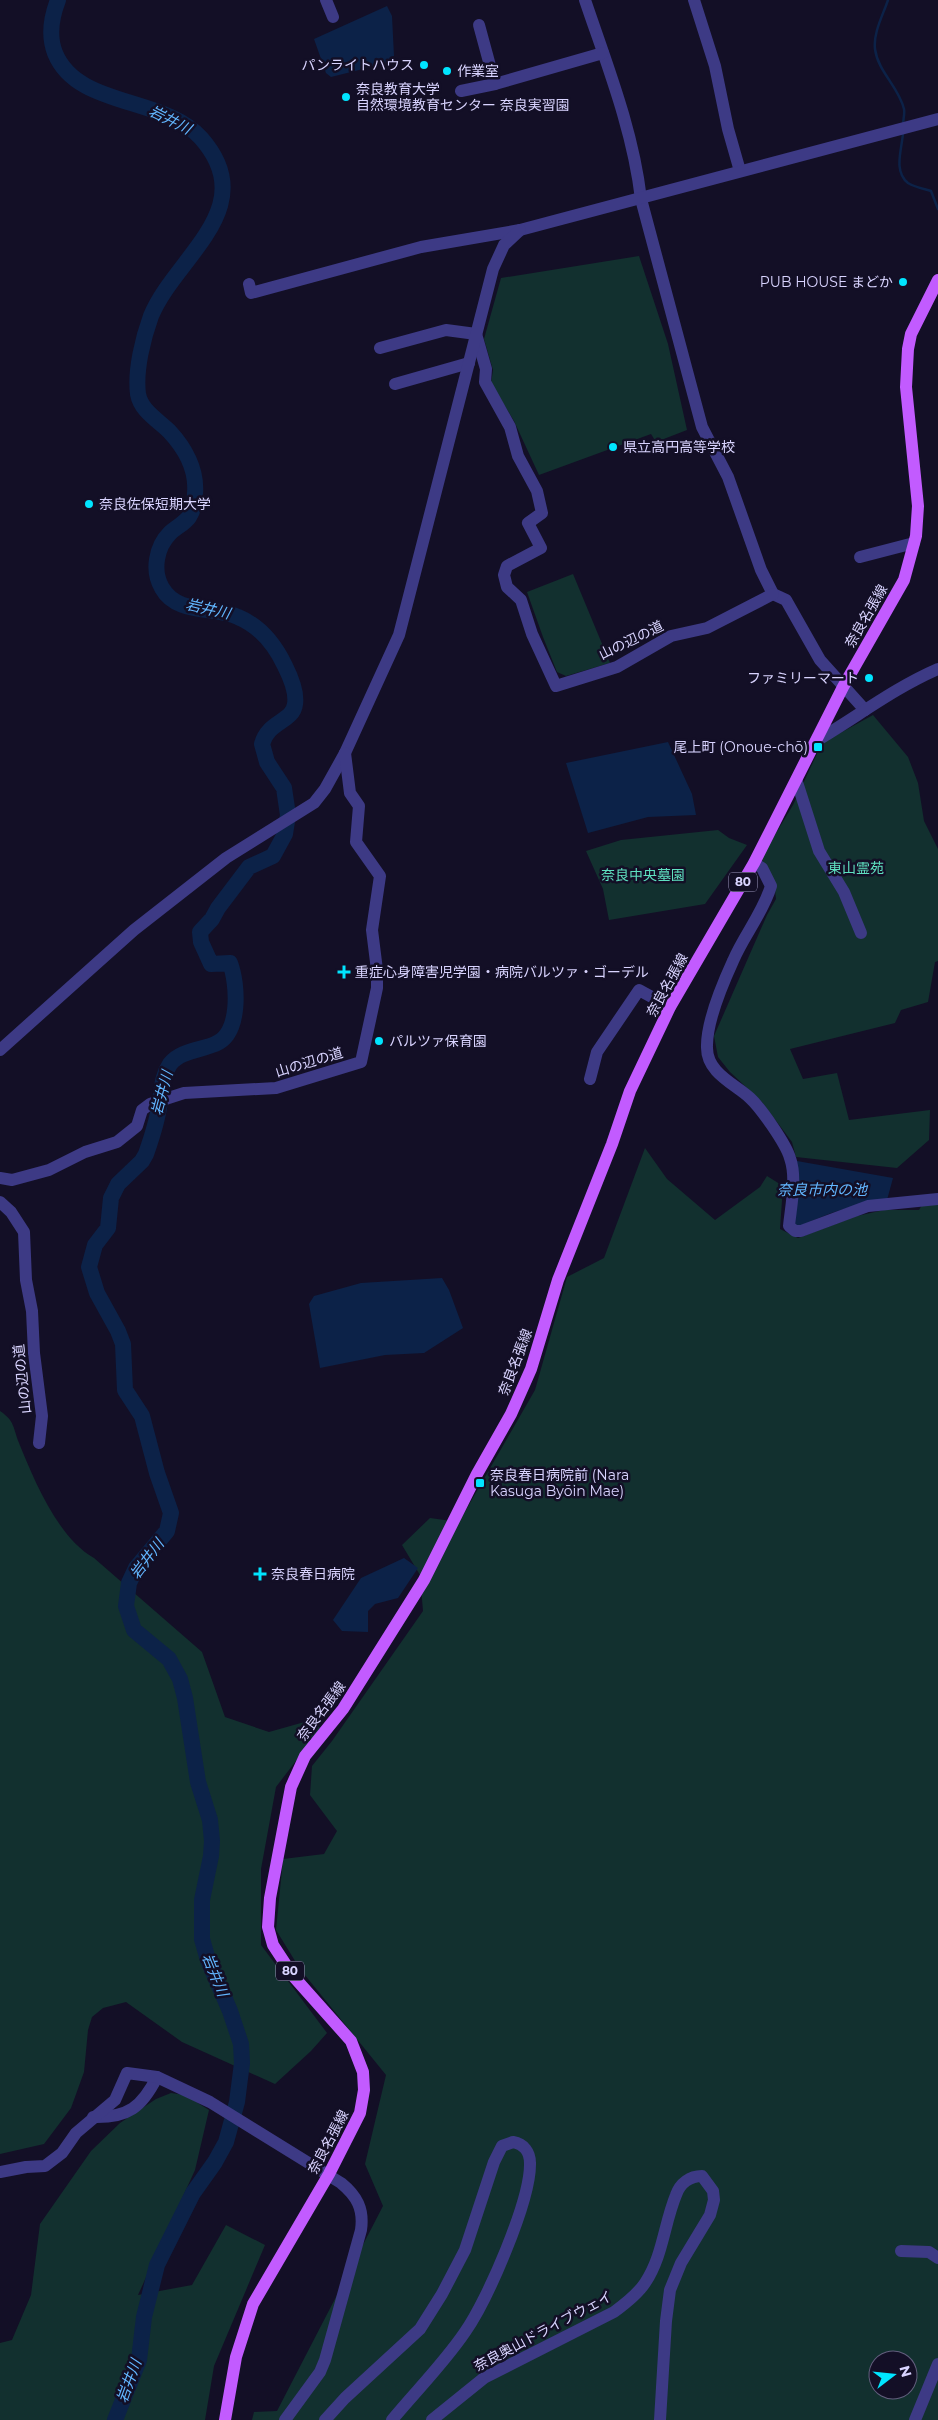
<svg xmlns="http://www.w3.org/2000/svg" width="938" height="2420" font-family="Montserrat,'Noto Sans JP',sans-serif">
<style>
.green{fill:#12302f;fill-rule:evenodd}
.water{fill:#0c2248}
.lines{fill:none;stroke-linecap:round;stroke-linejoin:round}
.stream{stroke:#0c2248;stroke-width:2.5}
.river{stroke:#0c2248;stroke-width:16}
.minor{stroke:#3d3a85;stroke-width:12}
.major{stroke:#c25bff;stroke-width:12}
.poi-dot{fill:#00e5ff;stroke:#130f26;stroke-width:2}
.labels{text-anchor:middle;stroke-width:5;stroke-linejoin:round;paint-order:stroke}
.shield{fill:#130f26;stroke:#9e99be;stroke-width:1}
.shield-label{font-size:12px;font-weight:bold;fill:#d9d4ff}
.poi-label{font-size:14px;fill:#d9d4ff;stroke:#130f26;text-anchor:start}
.street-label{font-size:14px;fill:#d9d4ff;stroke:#130f26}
.park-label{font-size:14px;fill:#5fe0c0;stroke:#130f26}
.water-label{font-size:15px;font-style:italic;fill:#62b6ff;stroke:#130f26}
</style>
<rect width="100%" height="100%" fill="#130f26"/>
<g class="green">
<polygon points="639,256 668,344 687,430 656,442 651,434 539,475 514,421 491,383 493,370 484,339 501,278"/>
<polygon points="573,574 610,663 566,676 557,672 543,637 527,592"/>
<polygon points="873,715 908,757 918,783 924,821 938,849 938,961 935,962 928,1002 901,1010 895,1023 790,1049 803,1079 837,1073 849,1120 930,1110 929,1140 897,1168 796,1157 792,1142 762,1102 730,1072 718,1057 714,1036 767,915 776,899 775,890 761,858 793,805 822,743"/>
<polygon points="718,830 729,838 747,845 705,904 609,920 603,889 586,851 621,840"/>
<path d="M645 1148 667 1179 715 1220 760 1187 767 1176 783 1186 780 1229 798 1238 857 1216 884 1210H919L928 1195 938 1194V2420H252L254 2412 277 2411 383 2206 365 2164 386 2075 300 1969 276 1930 283 1859 324 1854 337 1831 310 1795 312 1766 332 1741 423 1611 420 1575 402 1545 430 1518 459 1522 535 1390 567 1277 604 1258ZM878 2360H908V2390H878Z"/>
<path d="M0 1411C15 1421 13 1428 19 1443 34 1480 58 1538 94 1558L202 1652 225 1717 269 1732 308 1721 321 1728 276 1787 261 1869V1945L327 2033 311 2051 275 2084 182 2042 126 2002 103 2008 92 2017 88 2030 84 2072 71 2108 44 2144 0 2154Z"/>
<polygon points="171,2093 185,2095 209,2110 195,2170 138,2295 192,2285 226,2225 265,2245 214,2366 205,2420 0,2420 0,2343 12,2340 31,2295 40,2224 91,2151 120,2123 156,2099"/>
</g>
<g class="water">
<polygon points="387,6 392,16 394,56 390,57 387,63 331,77 326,73 314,39"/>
<polygon points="668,742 692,794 696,815 648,817 588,833 566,763"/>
<path d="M797 1161 893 1178 887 1200C855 1204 827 1213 799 1227L795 1224Z"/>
<polygon points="442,1278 449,1290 463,1328 424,1353 385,1355 320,1368 309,1304 314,1296 361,1283"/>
<polygon points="404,1558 418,1568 398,1598 375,1604 368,1611 368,1632 342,1631 333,1620 361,1578"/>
</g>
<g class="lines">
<g class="stream">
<path d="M888 0C883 15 873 33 875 49 878 72 899 87 904 109 905 114 903 120 903 125"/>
<path d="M903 133C902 149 893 171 908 183 914 187 925 189 931 191L938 209"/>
</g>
<path class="river" d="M58 0C51 18 48 35 55 53 77 108 164 96 201 138 263 208 175 257 151 316 143 338 135 370 138 394 141 411 158 420 169 431 185 448 197 470 195 493 195 501 193 511 189 517 184 524 176 527 170 533 156 547 152 571 162 588 177 615 214 606 238 617 260 626 275 645 285 666 290 676 297 692 295 704 293 722 268 721 262 744L267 762 284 788 288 815 285 834 273 856 249 867 218 908 212 919 200 932 201 942 211 964 230 963C238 984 241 1034 215 1044 201 1050 180 1051 170 1064 162 1076 162 1088 160 1101 158 1119 152 1137 146 1154L142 1161 118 1184 111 1198 108 1228 95 1245 89 1267 97 1293 118 1331 123 1344 125 1390 142 1416 157 1473 171 1513 167 1531 136 1568 129 1583 126 1606 134 1630 169 1659 180 1679 185 1698 198 1782 210 1820 212 1841 211 1856 202 1900V1939L208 1960 230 2011 241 2044 242 2063 237 2102 226 2142 215 2162 193 2193 157 2265 144 2317 139 2360 115 2420"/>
<g class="minor">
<polyline points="326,0 333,17"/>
<path d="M585 0C607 65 633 130 641 199L702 427 728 477 761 570 773 594 786 600 820 660 865 710"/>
<polyline points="694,0 715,66 728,129 740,171"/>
<polyline points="479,25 495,84"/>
<polyline points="461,91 495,84 603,53"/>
<polyline points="249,284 251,293 421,247 520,230 938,119"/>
<polyline points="380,348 446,330 476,334 486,369 485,382 510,427 518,456 537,491 542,513 528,523 541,548 507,566 504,575 507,587 521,600 532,634 556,686 617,667 671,636 707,628 773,594"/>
<polyline points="395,384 469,363"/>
<polyline points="860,557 914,543"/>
<path d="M816 741C857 717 894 688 938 669"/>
<polyline points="797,782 819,851 844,892 861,933"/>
<path d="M754 863 762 868 771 886C763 913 744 935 733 961 722 985 706 1022 707 1048 707 1073 735 1084 750 1098 761 1108 786 1144 790 1158 797 1178 791 1206 789 1226L795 1231H801L868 1206 938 1199"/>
<polyline points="0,1050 134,930 226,858 314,803 325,789 345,753 399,635 493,269 504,245 520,230"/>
<polyline points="590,1079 597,1052 639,990 670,1007"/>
<polyline points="0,1178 12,1180 49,1170 85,1152 117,1142 137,1126 142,1110 150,1104 184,1093 276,1088 361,1062 377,988 377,970 372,930 380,876 356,842 359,806 350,793 345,753"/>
<polyline points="0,1202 11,1212 24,1232 26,1280 32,1311 34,1353 42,1416 39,1443"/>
<path d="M93 2117C128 2118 142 2107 157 2077"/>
<path d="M0 2172 26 2167 45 2166 62 2153 76 2133 115 2100 127 2073 157 2077 210 2102 341 2183C357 2196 364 2209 361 2230L325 2360 320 2372 285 2420"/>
<polyline points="901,2251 929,2252 938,2258"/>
<path d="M325 2420 345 2398 420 2329 442 2294 465 2250 494 2162 502 2146 513 2142C524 2144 530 2152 530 2163 531 2200 487 2301 465 2332 444 2363 416 2391 392 2420"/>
<path d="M432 2420 484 2378 614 2312C625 2304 637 2295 645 2283 663 2256 664 2224 676 2195 680 2183 690 2176 702 2176L713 2191 714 2200 710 2215 681 2263 670 2290 666 2321 660 2420"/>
<polyline points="915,2420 938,2364"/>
</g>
<polyline class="major" points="225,2420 236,2357 253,2304 329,2174 360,2113 364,2090 363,2072 351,2041 294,1977 273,1945 268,1927 270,1898 291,1787 305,1756 343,1709 424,1580 477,1474 511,1414 531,1369 558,1280 612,1144 630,1091 670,1007 754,863 843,687 904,580 916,536 918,506 906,387 908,349 911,334 938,280"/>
</g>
<g class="poi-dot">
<circle cx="424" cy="65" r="5"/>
<circle cx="447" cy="71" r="5"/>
<circle cx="346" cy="97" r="5"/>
<circle cx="903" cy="282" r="5"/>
<circle cx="613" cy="447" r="5"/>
<circle cx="89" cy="504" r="5"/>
<circle cx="869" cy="678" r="5"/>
<rect x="813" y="742" width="10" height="10" rx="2.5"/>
<path d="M341.5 964.5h5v5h5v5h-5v5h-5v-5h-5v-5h5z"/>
<circle cx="379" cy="1041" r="5"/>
<rect x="475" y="1478" width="10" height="10" rx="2.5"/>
<path d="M257.5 1566.5h5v5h5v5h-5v5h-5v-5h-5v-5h5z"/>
</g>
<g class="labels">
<g class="shield">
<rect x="729" y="872.5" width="28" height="19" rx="4"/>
<rect x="276" y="1961.5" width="28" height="19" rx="4"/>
</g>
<g class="shield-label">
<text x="743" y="886">80</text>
<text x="290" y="1975">80</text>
</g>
<g class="poi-label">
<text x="414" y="70" text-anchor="end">パンライトハウス</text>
<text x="457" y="76">作業室</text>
<text x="356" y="94">奈良教育大学<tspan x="356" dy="16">自然環境教育センター 奈良実習園</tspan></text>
<text x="893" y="287" text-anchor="end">PUB HOUSE まどか</text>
<text x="623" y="452">県立高円高等学校</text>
<text x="99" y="509">奈良佐保短期大学</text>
<text x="859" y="683" text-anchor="end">ファミリーマート</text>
<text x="808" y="752" text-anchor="end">尾上町 (Onoue-chō)</text>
<text x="355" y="977">重症心身障害児学園・病院バルツァ・ゴーデル</text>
<text x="389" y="1046">パルツァ保育園</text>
<text x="490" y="1480">奈良春日病院前 (Nara<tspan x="490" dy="16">Kasuga Byōin Mae)</tspan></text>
<text x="271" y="1579">奈良春日病院</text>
</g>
<g class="street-label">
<text transform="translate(866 616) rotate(-60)" y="5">奈良名張線</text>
<text transform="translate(631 640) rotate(-26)" y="5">山の辺の道</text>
<text transform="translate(667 985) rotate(-61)" y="5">奈良名張線</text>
<text transform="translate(309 1062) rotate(-17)" y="5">山の辺の道</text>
<text transform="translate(515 1362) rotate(-69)" y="5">奈良名張線</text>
<text transform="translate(22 1379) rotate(-96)" y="5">山の辺の道</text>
<text transform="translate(321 1711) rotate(-53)" y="5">奈良名張線</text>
<text transform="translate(328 2142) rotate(-62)" y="5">奈良名張線</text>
<text transform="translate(543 2331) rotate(-28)" y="5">奈良奥山ドライブウェイ</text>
</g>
<g class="park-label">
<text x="856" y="873">東山霊苑</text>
<text x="643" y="880">奈良中央墓園</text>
</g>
<g class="water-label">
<text transform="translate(170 120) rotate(27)" y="5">岩井川</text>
<text transform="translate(208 609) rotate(13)" y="5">岩井川</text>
<text transform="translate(162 1093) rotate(-75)" y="5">岩井川</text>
<text x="822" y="1195">奈良市内の池</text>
<text transform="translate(147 1559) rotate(-53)" y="5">岩井川</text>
<text transform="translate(215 1975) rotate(68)" y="5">岩井川</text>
<text transform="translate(129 2381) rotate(-70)" y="5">岩井川</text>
</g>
</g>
<g transform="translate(893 2375) rotate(74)"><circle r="24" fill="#130f26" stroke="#625e7d"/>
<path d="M0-4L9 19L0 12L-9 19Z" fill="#00e5ff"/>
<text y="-8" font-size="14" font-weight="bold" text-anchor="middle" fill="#d9d4ff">N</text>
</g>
</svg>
